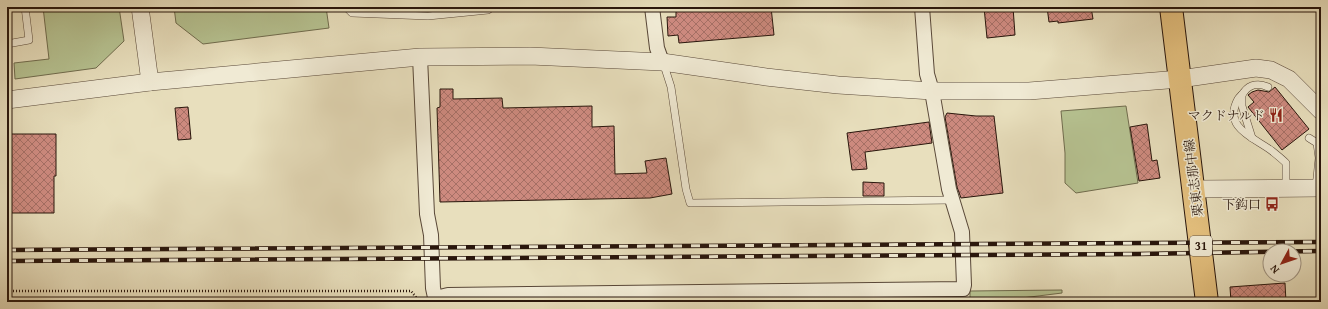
<svg xmlns="http://www.w3.org/2000/svg" width="1328" height="309" font-family="'Gentium Book Plus','Noto Serif JP',serif">
<style>
.grass{fill:#b6c291;stroke:#706c4e}
.building{fill:url(#building-cross-hatch);stroke:#29160c}
.lines{fill:none;stroke-linecap:round;stroke-linejoin:round}
.service-casing{stroke:#594838;stroke-width:8}
.minor-casing{stroke:#594838;stroke-width:16}
.tertiary-casing{stroke:#594838;stroke-width:18}
.primary-casing{stroke:#29160c;stroke-width:24}
.path{stroke:#29160c;stroke-width:2.5;stroke-dasharray:1 2;stroke-linecap:butt}
.service{stroke:#f0ead4;stroke-width:7}
.minor{stroke:#f0ead4;stroke-width:14}
.tertiary{stroke:#f0ead4;stroke-width:17}
.primary{stroke:#e4c07e;stroke-width:22}
.rail-casing{stroke:#29160c;stroke-width:4.5}
.rail{stroke:#f0ead4;stroke-width:3;stroke-dasharray:9;stroke-linecap:butt}
.labels{text-anchor:middle;stroke-width:3;stroke-linejoin:round;paint-order:stroke}
.shield{fill:#f0ead4;stroke:#655648;stroke-width:1}
.shield-label{font-size:12px;font-weight:bold;fill:#29160c}
.poi-label{font-size:13px;fill:#29160c;stroke:#f0ead4;text-anchor:end}
.street-label{font-size:13px;fill:#29160c;stroke:#f0ead4}
</style>
<defs>
<pattern id="building-cross-hatch" width="8" height="8" patternUnits="userSpaceOnUse"><rect width="8" height="8" fill="#cd8a7f"/><path d="M0 0l8 8M0 8l8-8" fill="none" stroke="#a67066"/></pattern>
</defs>
<rect width="100%" height="100%" fill="#e8dfbd"/>
<filter id="stains"><feTurbulence type="fractalNoise" baseFrequency=".005" numOctaves="4"/><feColorMatrix values="0 0 0 0 .2 0 0 0 0 .09 0 0 0 0 .02 0 0 0 .5 -.17"/></filter>
<radialGradient id="worn" r=".72"><stop offset=".6" stop-color="#630" stop-opacity="0"/><stop offset="1" stop-color="#630" stop-opacity=".3"/></radialGradient>
<g class="grass">
<polygon points="43,7 119,7 124,41 96,68 15,79 14,63 49,59"/>
<polygon points="174,7 326,7 329,28 203,44 176,23"/>
<polygon points="1126,106 1138,183 1076,193 1065,183 1065,153 1061,111"/>
<polygon points="1062,290 1062,293 990,302 448,302 449,301 970,298 970,291"/>
</g>
<g class="building">
<polygon points="699,7 771,7 774,35 679,43 678,35 668,36 667,17 676,17 676,9"/>
<polygon points="984,7 1013,7 1015,35 987,38"/>
<polygon points="1047,7 1091,7 1093,19 1058,23 1058,21 1049,22"/>
<polygon points="1275,87 1309,129 1282,150 1248,107 1254,102 1248,95 1252,92 1258,90 1269,92"/>
<polygon points="440,89 453,89 453,99 502,98 503,108 592,106 592,127 614,126 615,174 647,173 645,161 666,158 672,194 650,198 440,202 437,108 440,107"/>
<polygon points="188,107 191,139 178,140 175,108"/>
<polygon points="947,113 976,116 994,116 1003,193 961,198 957,187 945,117"/>
<polygon points="929,122 932,143 865,152 867,169 852,170 847,133"/>
<polygon points="1147,124 1152,161 1157,160 1160,178 1139,181 1130,127"/>
<polygon points="7,134 56,134 56,176 54,176 54,213 7,213"/>
<polygon points="863,182 884,183 884,196 863,196"/>
<polygon points="1285,283 1286,302 1231,302 1230,287"/>
</g>
<g class="lines">
<defs>
<g id="service">
<polyline points="346,7 352,13 428,16 488,10 492,7"/>
<polyline points="7,44 29,40 25,7"/>
<polyline points="663,62 671,87 686,189 690,203 952,200"/>
<path d="M1268 87C1259 83 1250 84 1244 92 1242 95 1239 97 1238 99 1222 128 1255 138 1272 151 1277 155 1282 159 1286 163V188"/>
<polyline points="1242,95 1242,106 1252,138"/>
<polyline points="1309,138 1317,143 1319,158 1316,188"/>
</g>
<g id="minor">
<polyline points="652,7 657,48 662,62"/>
<polyline points="420,57 427,214 431,235 433,288 436,302"/>
<polyline points="436,298 448,295 963,289 964,285 962,232 949,189 932,91 927,74 922,7"/>
</g>
<g id="tertiary">
<polyline points="140,7 150,82"/>
<polyline points="7,100 150,82 420,57 530,56 662,62 766,77 838,85 932,91 1029,91 1180,79 1256,68 1271,70 1289,79 1321,111"/>
<polyline points="1194,189 1321,188"/>
</g>
<polyline id="primary" points="1171,7 1207,302"/>
</defs>
<use href="#service" class="service-casing"/>
<use href="#minor" class="minor-casing"/>
<use href="#tertiary" class="tertiary-casing"/>
<use href="#primary" class="primary-casing"/>
<polyline class="path" points="7,291 411,291 420,302"/>
<use href="#service" class="service"/>
<use href="#minor" class="minor"/>
<use href="#tertiary" class="tertiary"/>
<use href="#primary" class="primary"/>
<defs>
<g id="rail">
<polyline points="7,250 1321,242"/>
<polyline points="7,261 1138,254 1321,251"/>
</g>
</defs>
<use href="#rail" class="rail-casing"/>
<use href="#rail" class="rail"/>
</g>
<defs>
<symbol id="restaurant-bare" viewBox="-9 -9 18 18"><path d="M-5-6h1v4h1v-4h1v4h1v-4h1v5L-1.5 .5V6h-2V.5L-5-1ZM5-6V6H3V1.5H1.5Q1.5-4 5-6Z" fill="#8f2418" stroke="#f0ead4" stroke-width="2.5" paint-order="stroke"/></symbol>
<symbol id="bus-bare" viewBox="-9 -9 18 18"><path d="M-5-6H5V4H4V6H2V4H-2V6H-4V4H-5ZM-3.5-4V0h7V-4ZM-3.5 1.2v1.5H-2V1.2ZM2 1.2v1.5H3.5V1.2Z" fill="#8f2418" stroke="#f0ead4" stroke-width="2.5" paint-order="stroke"/></symbol>
</defs>
<g fill-rule="evenodd">
<use href="#restaurant-bare" x="1266" y="105" width="20" height="20"/>
<use href="#bus-bare" x="1262" y="194" width="20" height="20"/>
</g>
<g class="labels">
<rect class="shield" x="1190" y="236" width="22" height="20" rx="3"/>
<g class="shield-label">
<text x="1201" y="250">31</text>
</g>
<g class="poi-label">
<text x="1265" y="120">マクドナルド</text>
<text x="1261" y="209">下鈎口</text>
</g>
<g class="street-label">
<text transform="translate(1193 178) rotate(-97)" y="5">栗東志那中線</text>
</g>
</g>
<rect width="1328" height="309" fill="none" stroke="#e8dfbd" stroke-width="24"/>
<rect x="8" y="8" width="1312" height="293" fill="none" stroke="#29160c" stroke-width="2"/>
<rect x="12" y="12" width="1304" height="285" fill="none" stroke="#29160c"/>
<g transform="translate(1282 263) rotate(230)"><circle r="19" fill="#f0ead4" stroke="#a09584"/>
<path d="M0-3L7 15L0 10L-7 15Z" fill="#8f2418"/>
<text y="-6" font-size="11" font-weight="bold" text-anchor="middle" fill="#29160c">N</text>
</g>
<rect width="100%" height="100%" filter="url(#stains)"/>
<rect width="100%" height="100%" fill="url(#worn)"/>
</svg>
